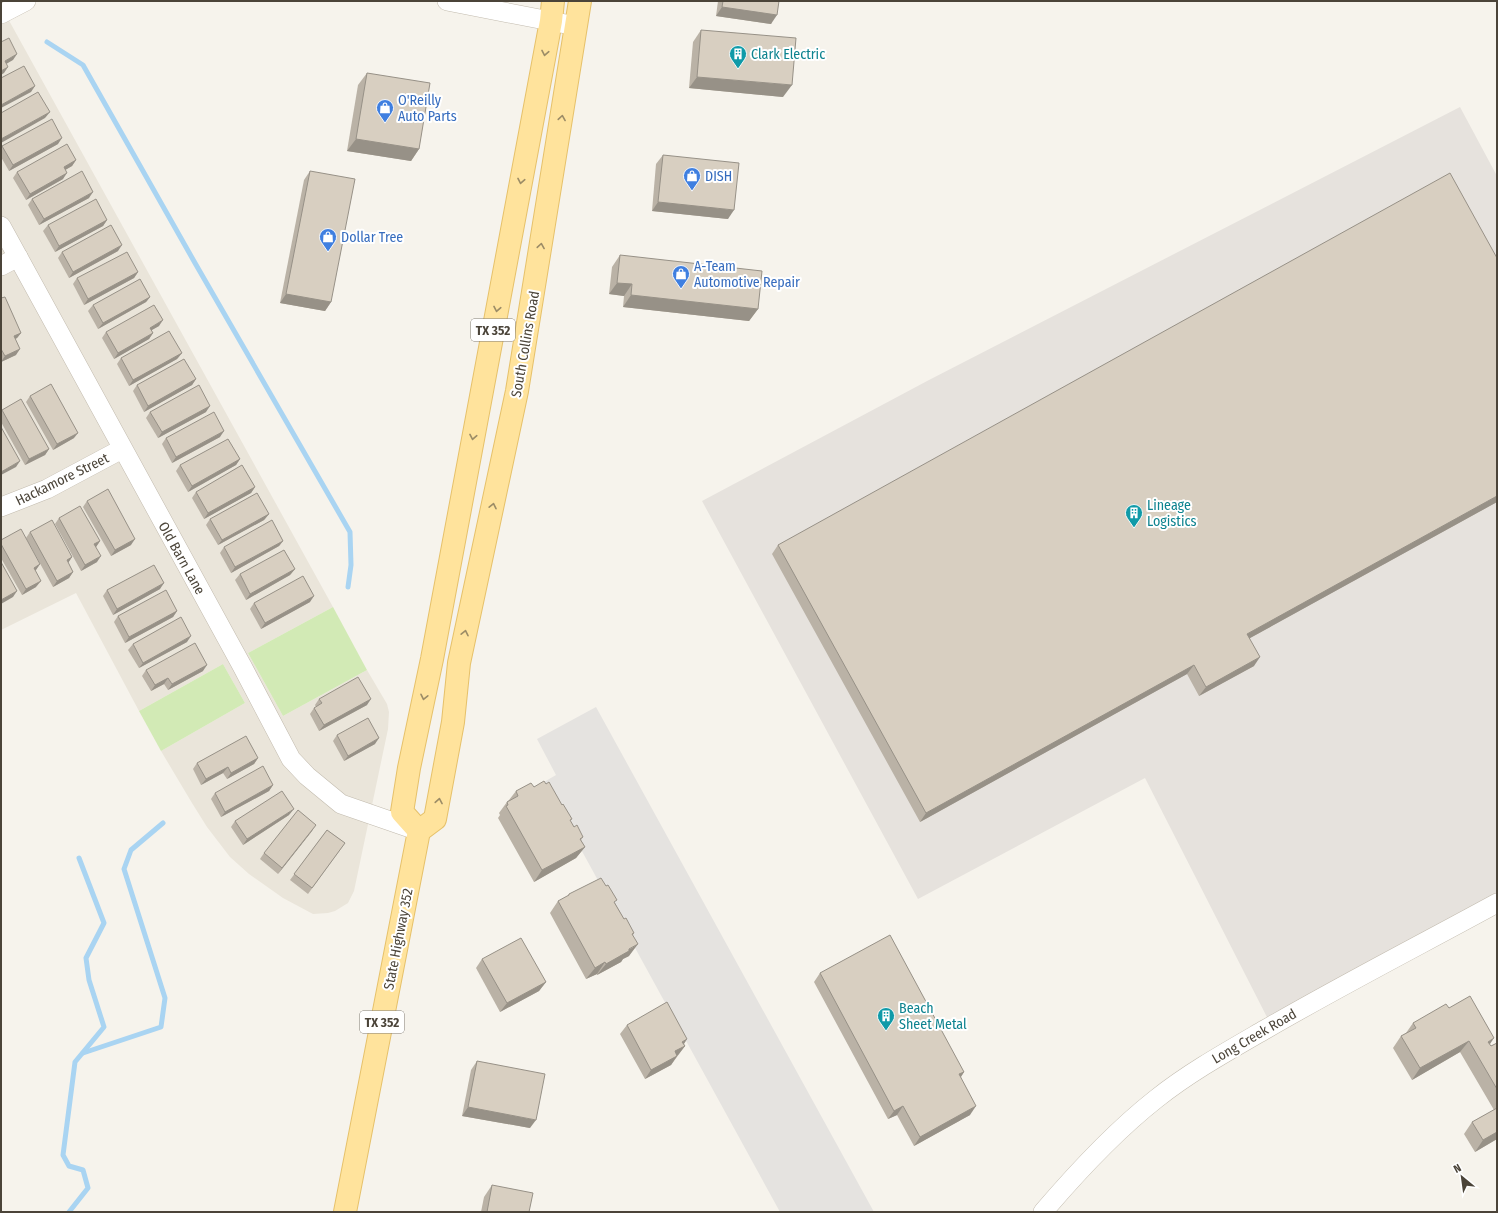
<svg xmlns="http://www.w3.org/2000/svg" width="1498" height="1213" font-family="'Fira Sans Condensed',sans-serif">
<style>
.residential{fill:#eae5da}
.industrial{fill:#e6e2dd}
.green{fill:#d2eab5}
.parking{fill:#e5e3e0}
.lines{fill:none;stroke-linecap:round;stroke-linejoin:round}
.stream{stroke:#a9d4f2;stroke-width:5}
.minor-casing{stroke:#c2bbae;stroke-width:20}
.major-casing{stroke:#e6c16a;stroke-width:24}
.minor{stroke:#fff;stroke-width:19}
.major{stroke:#ffe39c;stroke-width:22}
.wall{fill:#bab2a6}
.shaded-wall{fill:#979187}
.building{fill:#d8cfc1;stroke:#979187}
.oneway{stroke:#9c8c66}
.labels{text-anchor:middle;stroke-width:4;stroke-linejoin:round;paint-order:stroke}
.shield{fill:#fff;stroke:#817c74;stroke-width:1}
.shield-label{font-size:13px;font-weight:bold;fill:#4b4439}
.culture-label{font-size:14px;fill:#0d838f;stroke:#fff;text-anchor:start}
.shop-label{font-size:14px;fill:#366cbe;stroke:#fff;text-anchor:start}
.street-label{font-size:14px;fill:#4b4439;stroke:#fff}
</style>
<rect width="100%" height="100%" fill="#f6f3ec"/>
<polygon class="residential" points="1,6 333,607 248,653 283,716 367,670 387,704 389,712 388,729 354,891 348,903 335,911 328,913 313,914 283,898 249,874 230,857 207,827 192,803 161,751 245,703 223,664 139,711 76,593 1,630"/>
<polygon class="industrial" points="1460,107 1497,176 1497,897 1270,1023 1145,778 918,899 702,501 929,380"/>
<g class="green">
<polygon points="333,607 367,670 283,716 248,653"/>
<polygon points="223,664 245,703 161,751 139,711"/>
</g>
<polygon class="parking" points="596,707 874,1212 780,1212 544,782 556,775 537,739"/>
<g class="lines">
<g class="stream">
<polyline points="47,42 83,65 195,263 350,532 351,565 348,587"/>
<polyline points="83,1053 161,1027 165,998 124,869 131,850 163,823"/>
<polyline points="69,1212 88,1188 83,1170 69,1166 63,1155 75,1062 104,1027 89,980 86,958 104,923 79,858"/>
</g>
<defs>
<g id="minor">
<polyline points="447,1 576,26"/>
<polyline points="1,14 26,1"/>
<polyline points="1,226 242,666 291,759 307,776 341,804 419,831"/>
<polyline points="1,266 18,257"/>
<polyline points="1,507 47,489 122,449"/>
<path d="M1043 1212C1078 1171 1114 1132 1156 1099 1190 1072 1228 1051 1266 1029 1342 985 1420 945 1497 903"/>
</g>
<g id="major">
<polyline points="419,831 402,812 409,768 432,659 551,21 553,1"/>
<polyline points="345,1212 419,831 435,819 453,722 459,663 517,391 580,1"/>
</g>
</defs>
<use href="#minor" class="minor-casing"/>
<use href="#major" class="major-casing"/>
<use href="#minor" class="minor"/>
<use href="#major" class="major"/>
</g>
<g class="wall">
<polygon points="718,1 779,1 771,24 716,16"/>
<polygon points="701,30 783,97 689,88 693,42"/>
<polygon points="367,73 419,149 411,161 347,151 358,85"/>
<polygon points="58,144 9,171 1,157 1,148 2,146"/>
<polygon points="663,155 728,219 652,211 656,164"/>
<polygon points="76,160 72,166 65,170 63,179 26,200 13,178 17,172"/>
<polygon points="310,171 331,302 325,311 280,303 304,180"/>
<polygon points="89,198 39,225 28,205 32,199"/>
<polygon points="107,220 103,226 55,252 43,231 48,225"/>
<polygon points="118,251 69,278 58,258 62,252"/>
<polygon points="620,255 758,309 749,321 623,307 624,296 609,294 612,267"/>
<polygon points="1497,258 1497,502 1250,638 1254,666 1199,696 1187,674 920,822 772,554 778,545"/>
<polygon points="138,272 134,278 84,305 73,284 77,278"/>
<polygon points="150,297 146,302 98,329 88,311 93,305"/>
<polygon points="1,298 21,333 17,338 15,339 16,355 1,362"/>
<polygon points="159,326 151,330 153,333 149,339 114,359 102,338 106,332"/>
<polygon points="182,353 177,359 129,386 117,364 121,358"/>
<polygon points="196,379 192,385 144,412 133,391 137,385"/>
<polygon points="30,396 74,438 53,450 26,402"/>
<polygon points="2,410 49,449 45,455 25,465 1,422 1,411"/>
<polygon points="150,412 206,412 158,438 146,418"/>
<polygon points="220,437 172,463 162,444 166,438"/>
<polygon points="240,459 236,465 188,492 176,471 180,465"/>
<polygon points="255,487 251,493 204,519 192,498 196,492"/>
<polygon points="87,501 131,545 111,556 83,507"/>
<polygon points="269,514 264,520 218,545 206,525 210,519"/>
<polygon points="59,518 100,541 96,547 97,562 81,571 55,524"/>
<polygon points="30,532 72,557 68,563 73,572 69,578 53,587 26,538"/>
<polygon points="1,540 40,564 35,571 36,587 22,595 1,558"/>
<polygon points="283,541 279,546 231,573 220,553 224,547"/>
<polygon points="295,569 290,575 246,600 235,580 240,574"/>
<polygon points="160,589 113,615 103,596 107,590"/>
<polygon points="310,602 261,629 250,609 254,603"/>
<polygon points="177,611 173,617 125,643 114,622 118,616"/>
<polygon points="187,642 139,668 128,650 133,644"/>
<polygon points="146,670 203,671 168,690 164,684 151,691 142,676"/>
<polygon points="319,699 367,705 319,731 310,714 314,708 316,707 315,705"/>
<polygon points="337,735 375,744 344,761 333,741"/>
<polygon points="258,758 254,764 227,779 223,773 201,785 193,769 197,763"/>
<polygon points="273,785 269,791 221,817 211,799 215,793"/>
<polygon points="534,787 570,821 574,827 583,837 581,840 585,847 576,858 534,882 498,818 500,815 499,813 507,802 509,800 516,791"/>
<polygon points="289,815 243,845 231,827 235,821"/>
<polygon points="327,830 345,843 308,894 290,880"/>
<polygon points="312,831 278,874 260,859 264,853"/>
<polygon points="569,894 615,903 624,919 634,933 633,935 629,956 623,959 621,962 597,975 597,974 586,979 550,913 558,901 567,897"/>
<polygon points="482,959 546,982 539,991 500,1012 476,968"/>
<polygon points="820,973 964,1072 961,1077 970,1115 914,1146 897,1115 888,1119 814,982"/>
<polygon points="1449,1008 1490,1045 1491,1046 1497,1043 1497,1139 1475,1152 1464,1134 1472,1122 1494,1110 1460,1052 1412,1080 1393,1048 1401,1036 1406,1033 1413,1023"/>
<polygon points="627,1025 687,1039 684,1044 685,1046 671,1065 645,1079 620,1034"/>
<polygon points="477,1061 530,1128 462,1116 471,1070"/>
<polygon points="492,1185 529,1212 481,1212 484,1197"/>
</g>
<g class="shaded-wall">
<polygon points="722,7 777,15 771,24 716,16"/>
<polygon points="17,54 13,60 1,67 5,61"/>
<polygon points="8,67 4,73 1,75 1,71"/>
<polygon points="697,77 792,85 783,97 689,88"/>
<polygon points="35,86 31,92 1,108 1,105"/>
<polygon points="50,112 45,118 1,143 1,139"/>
<polygon points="62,138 58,144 9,171 13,165"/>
<polygon points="356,139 419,149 411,161 347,151"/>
<polygon points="76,160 72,166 60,173 64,167"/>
<polygon points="67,173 63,179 26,200 30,194"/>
<polygon points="93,192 89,198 39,225 44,219"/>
<polygon points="658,202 734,210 728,219 652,211"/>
<polygon points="107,220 103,226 55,252 59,246"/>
<polygon points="122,245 118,251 69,278 73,272"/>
<polygon points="138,272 134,278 84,305 88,299"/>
<polygon points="617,283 632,284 624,296 609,294"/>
<polygon points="286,294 331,302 325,311 280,303"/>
<polygon points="631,295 758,309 749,321 623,307"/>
<polygon points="150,297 146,302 98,329 103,323"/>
<polygon points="163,320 159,326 145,334 150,328"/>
<polygon points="21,333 17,338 10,342 14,336"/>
<polygon points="153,333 149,339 114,359 118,353"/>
<polygon points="20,349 16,355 1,362 5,356"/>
<polygon points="182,353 177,359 129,386 133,380"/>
<polygon points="196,379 192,385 144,412 148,406"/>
<polygon points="210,406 206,412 158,438 162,432"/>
<polygon points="224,431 220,437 172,463 176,457"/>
<polygon points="78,433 74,438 53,450 57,444"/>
<polygon points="49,449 45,455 25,465 29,459"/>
<polygon points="240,459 236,465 188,492 192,486"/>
<polygon points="20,461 16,467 1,475 1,472"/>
<polygon points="255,487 251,493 204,519 208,513"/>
<polygon points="1497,496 1497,502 1241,643 1247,634"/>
<polygon points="269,514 264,520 218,545 222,540"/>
<polygon points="135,539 131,545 111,556 115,550"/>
<polygon points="100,541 96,547 94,544"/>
<polygon points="283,541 279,546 231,573 235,567"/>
<polygon points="101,556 97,562 81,571 85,565"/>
<polygon points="72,557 68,563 67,560"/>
<polygon points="40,564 36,570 29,574 34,568"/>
<polygon points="295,569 290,575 246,600 250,594"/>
<polygon points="73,572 69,578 53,587 57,581"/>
<polygon points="41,581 36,587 22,595 26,589"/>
<polygon points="164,583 160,589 113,615 117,609"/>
<polygon points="17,591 13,597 1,604 1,600"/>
<polygon points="314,596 310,602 261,629 265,623"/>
<polygon points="177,611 173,617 125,643 129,637"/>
<polygon points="191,636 187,642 139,668 143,663"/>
<polygon points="1260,657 1254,666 1199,696 1206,687"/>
<polygon points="207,665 203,671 168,690 172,684"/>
<polygon points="1194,665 1187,674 920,822 926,813"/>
<polygon points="168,678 164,684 151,691 155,685"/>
<polygon points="371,699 367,705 319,731 324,725"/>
<polygon points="379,738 375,744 344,761 348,756"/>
<polygon points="258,758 254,764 227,779 231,773"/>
<polygon points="228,767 223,773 201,785 206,779"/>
<polygon points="273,785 269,791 221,817 225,812"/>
<polygon points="294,809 289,815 243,845 247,839"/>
<polygon points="316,825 312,831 278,874 282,868"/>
<polygon points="585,847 576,858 534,882 542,870"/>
<polygon points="638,944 629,956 623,959 621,962 597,975 606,964"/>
<polygon points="605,962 597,974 586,979 595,968"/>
<polygon points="546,982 539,991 500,1012 507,1003"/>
<polygon points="1494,1038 1486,1050 1488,1042"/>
<polygon points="687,1039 681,1048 685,1046 678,1055 668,1060 682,1042"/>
<polygon points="1469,1041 1460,1052 1412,1080 1420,1068"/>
<polygon points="677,1056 671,1065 645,1079 651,1070"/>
<polygon points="964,1072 958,1081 959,1074"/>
<polygon points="903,1106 897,1115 888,1119 894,1111"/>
<polygon points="976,1106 970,1115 914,1146 920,1137"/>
<polygon points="468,1107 536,1120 530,1128 462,1116"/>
<polygon points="1497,1132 1497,1139 1475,1152 1483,1140"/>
</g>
<g class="building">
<polygon points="723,1 779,1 777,15 722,7"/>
<polygon points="701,30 796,38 792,85 697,77"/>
<polygon points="9,38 17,54 5,61 8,67 1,71 1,42"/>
<polygon points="24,66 35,86 1,105 1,78"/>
<polygon points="367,73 430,83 419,149 356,139"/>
<polygon points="38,92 50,112 1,139 1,113"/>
<polygon points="52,119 62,138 13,165 2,146"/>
<polygon points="67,144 76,160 64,167 67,173 30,194 17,172"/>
<polygon points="663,155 739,163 734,210 658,202"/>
<polygon points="82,171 93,192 44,219 32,199"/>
<polygon points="310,171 355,179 331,302 286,294"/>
<polygon points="1450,173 1497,258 1497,496 1247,634 1260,657 1206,687 1194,665 926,813 778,545"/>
<polygon points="96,199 107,220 59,246 48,225"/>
<polygon points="111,225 122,245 73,272 62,252"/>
<polygon points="127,252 138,272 88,299 77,278"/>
<polygon points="620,255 762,271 758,309 631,295 632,284 617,283"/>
<polygon points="140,279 150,297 103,323 93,305"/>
<polygon points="5,297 21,333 14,336 20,349 5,356 1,349 1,298"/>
<polygon points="154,305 163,320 150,328 153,333 118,353 106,332"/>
<polygon points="169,331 182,353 133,380 121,358"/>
<polygon points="184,359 196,379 148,406 137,385"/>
<polygon points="51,384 78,433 57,444 30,396"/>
<polygon points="199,385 210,406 162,432 150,412"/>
<polygon points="21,399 49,449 29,459 2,410"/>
<polygon points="214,412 224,431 176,457 166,438"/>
<polygon points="1,427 20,461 1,472"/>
<polygon points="228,439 240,459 192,486 180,465"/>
<polygon points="242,465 255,487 208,513 196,492"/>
<polygon points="108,489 135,539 115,550 87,501"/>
<polygon points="257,493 269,514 222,540 210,519"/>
<polygon points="80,506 100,541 94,544 101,556 85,565 59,518"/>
<polygon points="52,520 72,557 67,560 73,572 57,581 30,532"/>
<polygon points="272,520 283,541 235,567 224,547"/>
<polygon points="21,529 40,564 34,568 41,581 26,589 1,544 1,540"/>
<polygon points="284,550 295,569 250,594 240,574"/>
<polygon points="1,562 17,591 1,600"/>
<polygon points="154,565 164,583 117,609 107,590"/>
<polygon points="303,576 314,596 265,623 254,603"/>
<polygon points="166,590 177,611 129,637 118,616"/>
<polygon points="181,617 191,636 143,663 133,644"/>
<polygon points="195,643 207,665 172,684 168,678 155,685 146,670"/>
<polygon points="358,677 371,699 324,725 314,708 322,703 319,699"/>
<polygon points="368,718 379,738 348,756 337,735"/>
<polygon points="246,736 258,758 231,773 228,767 206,779 197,763"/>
<polygon points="263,766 273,785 225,812 215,793"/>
<polygon points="544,781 546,784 549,782 562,805 563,804 572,819 570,820 574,827 577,825 583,837 580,839 585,847 542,870 506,806 508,805 507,802 518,796 516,791 531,783 534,787"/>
<polygon points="282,791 294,809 247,839 235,821"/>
<polygon points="298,810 316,825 282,868 264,853"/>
<polygon points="327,830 345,843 312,888 294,874"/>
<polygon points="601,878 606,886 608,885 617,900 614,902 624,919 626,918 634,933 632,934 638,944 629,949 629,951 606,964 605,962 595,968 558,901 569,895 569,894"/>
<polygon points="890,935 964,1072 959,1074 976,1106 920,1137 903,1106 894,1111 820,973"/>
<polygon points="521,938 546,982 507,1003 482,959"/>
<polygon points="1470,996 1494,1038 1488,1042 1491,1046 1497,1043 1497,1089 1469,1041 1420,1068 1401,1036 1416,1028 1413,1023 1446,1004 1449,1008"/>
<polygon points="667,1002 687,1039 682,1042 685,1046 675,1051 677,1056 651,1070 627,1025"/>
<polygon points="477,1061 545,1074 536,1120 468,1107"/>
<polygon points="1497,1108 1497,1132 1483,1140 1472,1122"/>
<polygon points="492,1185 533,1193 529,1212 487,1212"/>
</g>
<defs><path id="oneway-chevron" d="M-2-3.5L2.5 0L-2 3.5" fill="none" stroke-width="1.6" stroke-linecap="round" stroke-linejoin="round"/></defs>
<g class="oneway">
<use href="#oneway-chevron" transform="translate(545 53) rotate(101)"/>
<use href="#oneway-chevron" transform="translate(562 118) rotate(-81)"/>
<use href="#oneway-chevron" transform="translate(521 181) rotate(101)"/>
<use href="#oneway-chevron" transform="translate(541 246) rotate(-81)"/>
<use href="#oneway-chevron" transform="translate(497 309) rotate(101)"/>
<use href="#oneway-chevron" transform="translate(473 437) rotate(101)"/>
<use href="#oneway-chevron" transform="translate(493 506) rotate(-78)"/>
<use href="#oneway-chevron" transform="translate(465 633) rotate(-78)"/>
<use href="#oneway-chevron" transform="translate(424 697) rotate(102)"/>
<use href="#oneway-chevron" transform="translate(439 801) rotate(-80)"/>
</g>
<defs>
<symbol id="building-pin" viewBox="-11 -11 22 30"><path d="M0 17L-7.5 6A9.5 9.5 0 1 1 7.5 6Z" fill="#0f9aa8" stroke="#fff"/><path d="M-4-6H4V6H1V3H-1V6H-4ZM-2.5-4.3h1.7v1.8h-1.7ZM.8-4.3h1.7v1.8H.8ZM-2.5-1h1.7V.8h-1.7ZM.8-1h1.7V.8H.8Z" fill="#fff"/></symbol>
<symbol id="shop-pin" viewBox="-11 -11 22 30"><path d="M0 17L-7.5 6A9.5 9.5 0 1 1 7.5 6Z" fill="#3f7fe0" stroke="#fff"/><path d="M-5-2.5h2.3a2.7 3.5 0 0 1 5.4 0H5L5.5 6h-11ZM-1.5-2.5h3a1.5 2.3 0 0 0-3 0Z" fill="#fff"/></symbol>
</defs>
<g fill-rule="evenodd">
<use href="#building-pin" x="728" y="44" width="20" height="27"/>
<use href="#shop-pin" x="375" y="98" width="20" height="27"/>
<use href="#shop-pin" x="682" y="166" width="20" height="27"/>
<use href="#shop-pin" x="318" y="227" width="20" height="27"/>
<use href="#shop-pin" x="671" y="264" width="20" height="27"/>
<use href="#building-pin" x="1124" y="503" width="20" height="27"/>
<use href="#building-pin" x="876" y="1006" width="20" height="27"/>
</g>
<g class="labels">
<g class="shield">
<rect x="471" y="319" width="44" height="22" rx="3"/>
<rect x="360" y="1011" width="44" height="22" rx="3"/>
</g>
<g class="shield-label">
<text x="493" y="335">TX 352</text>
<text x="382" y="1027">TX 352</text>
</g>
<g class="culture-label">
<text x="751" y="59">Clark Electric</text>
<text x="1147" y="510">Lineage<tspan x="1147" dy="16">Logistics</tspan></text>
<text x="899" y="1013">Beach<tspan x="899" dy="16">Sheet Metal</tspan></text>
</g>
<g class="shop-label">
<text x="398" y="105">O'Reilly<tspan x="398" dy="16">Auto Parts</tspan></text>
<text x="705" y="181">DISH</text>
<text x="341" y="242">Dollar Tree</text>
<text x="694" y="271">A-Team<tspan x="694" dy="16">Automotive Repair</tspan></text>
</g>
<g class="street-label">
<text transform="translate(525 344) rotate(-80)" y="5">South Collins Road</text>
<text transform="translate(62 479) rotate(-26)" y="5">Hackamore Street</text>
<text transform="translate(182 558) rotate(61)" y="5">Old Barn Lane</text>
<text transform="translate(398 939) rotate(-79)" y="5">State Highway 352</text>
<text transform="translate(1254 1036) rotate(-30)" y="5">Long Creek Road</text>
</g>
</g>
<rect width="1498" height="1213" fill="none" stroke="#4b4439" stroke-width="4"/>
<g transform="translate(1462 1177) rotate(331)" stroke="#ffffff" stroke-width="3" paint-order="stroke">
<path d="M0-3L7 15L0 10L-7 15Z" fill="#4b4439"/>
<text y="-6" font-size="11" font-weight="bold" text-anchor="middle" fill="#4b4439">N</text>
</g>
</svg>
